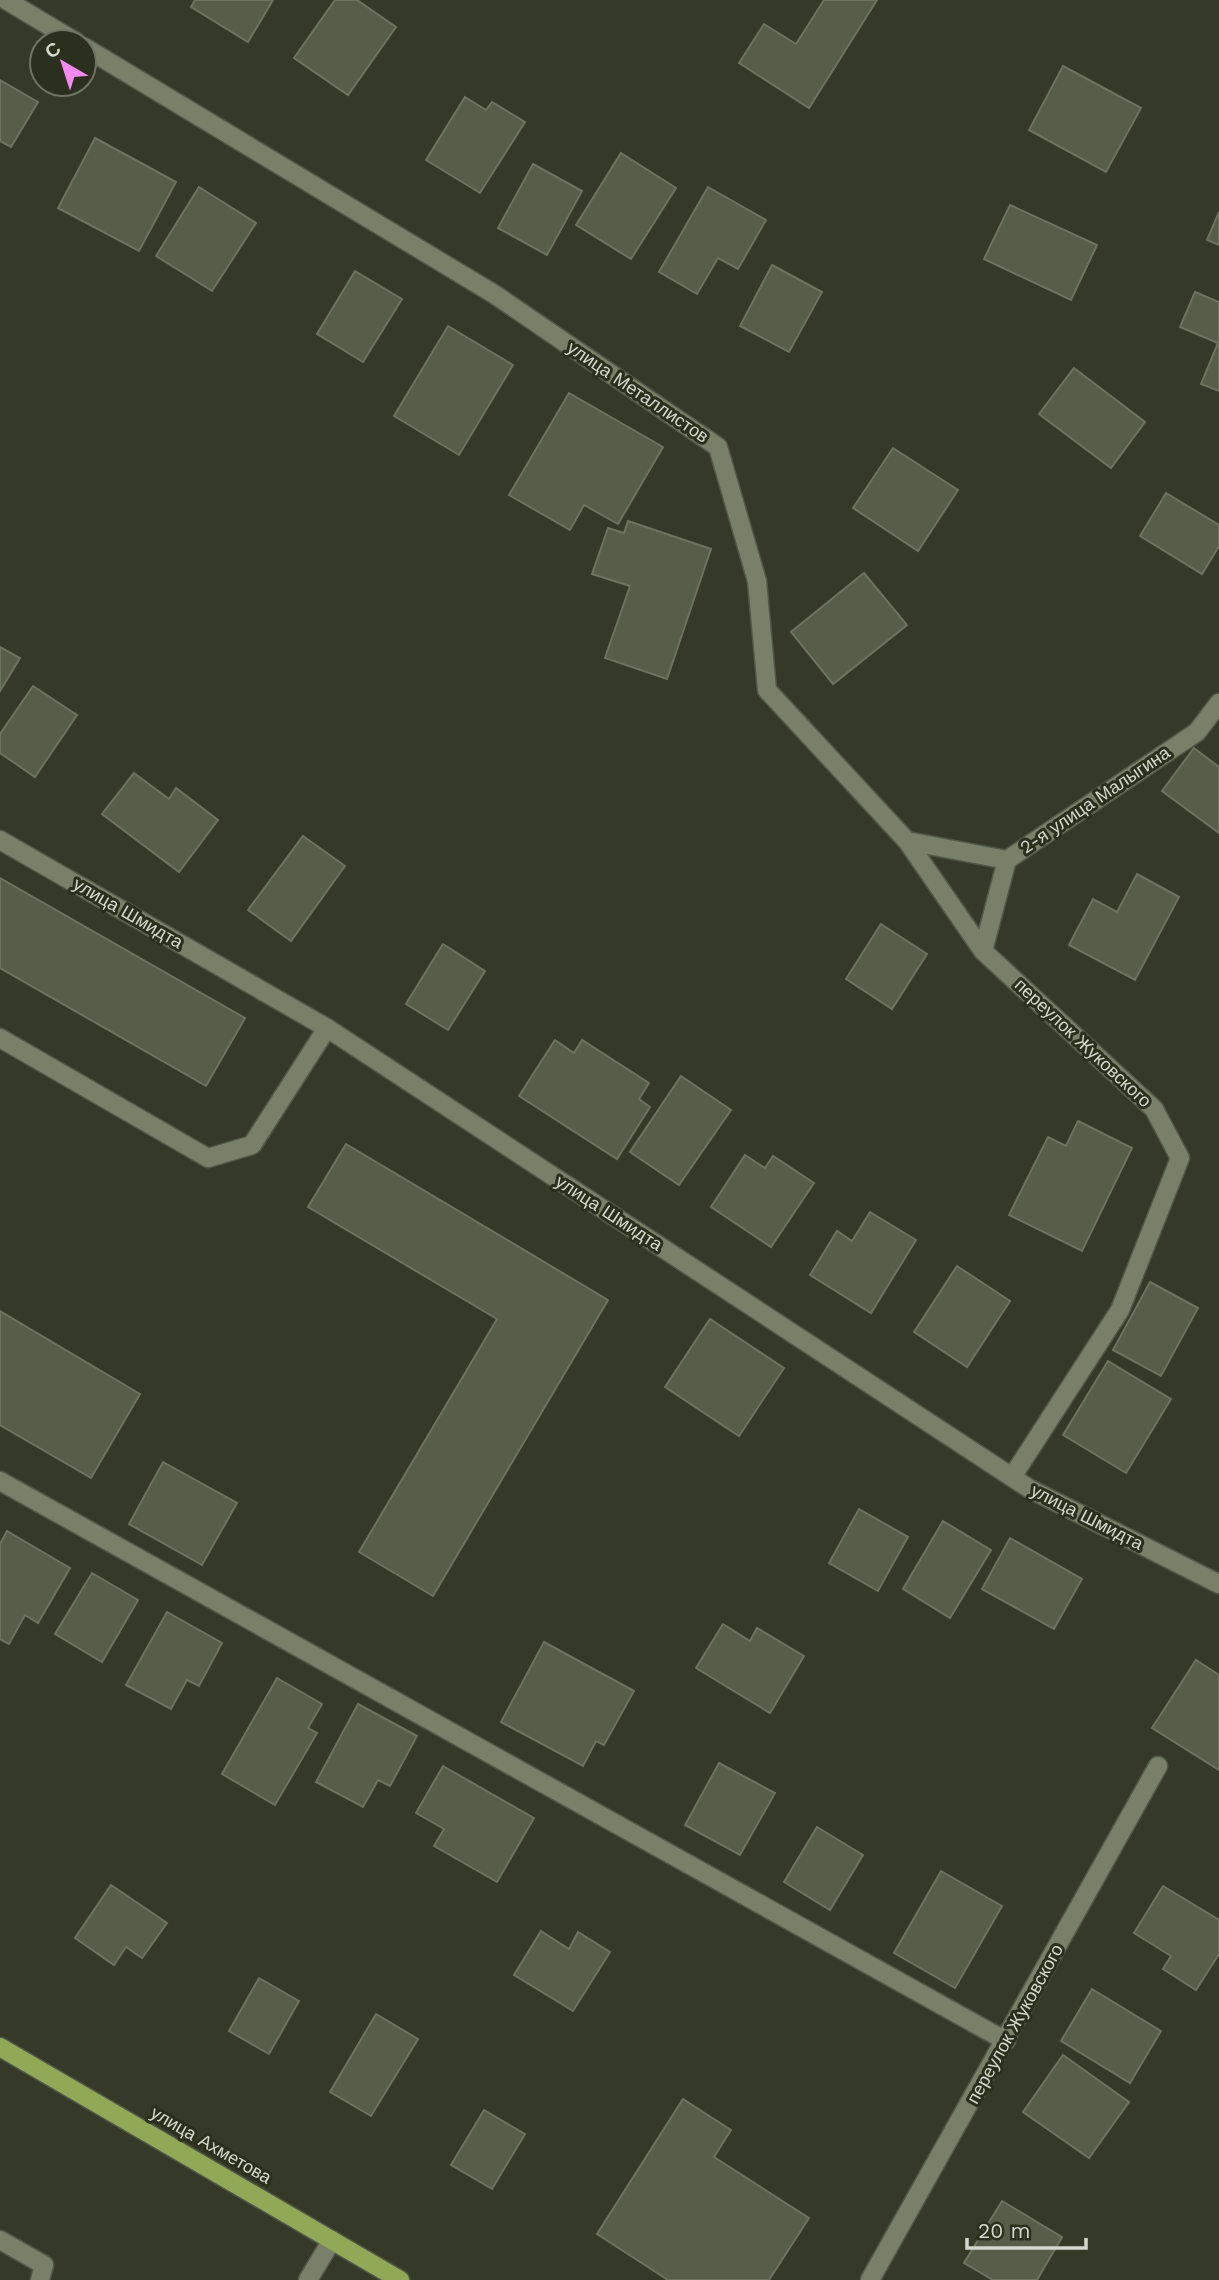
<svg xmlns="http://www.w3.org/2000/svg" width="1219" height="2280" font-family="'Work Sans',sans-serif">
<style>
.building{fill:#565d48;stroke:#6c735e;stroke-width:2}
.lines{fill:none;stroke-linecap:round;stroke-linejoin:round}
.minor-casing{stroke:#525848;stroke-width:21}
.major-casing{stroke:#525848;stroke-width:21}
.minor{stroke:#788069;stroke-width:18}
.major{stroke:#91a857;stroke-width:18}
.labels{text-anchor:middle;stroke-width:6;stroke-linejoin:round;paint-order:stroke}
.street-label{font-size:18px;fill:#d4d9cd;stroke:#2a301d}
</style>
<rect width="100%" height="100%" fill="#343a27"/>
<g class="building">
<polygon points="195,0 273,0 248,42 191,7"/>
<polygon points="335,0 357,0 396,27 348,95 294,58"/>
<polygon points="824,0 877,0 809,108 739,63 764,24 796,44"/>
<polygon points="1063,66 1141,108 1106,172 1029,130"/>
<polygon points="0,80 38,102 11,147 0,141"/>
<polygon points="465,97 486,110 492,102 525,122 480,193 426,160"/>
<polygon points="95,138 176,182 139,251 58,208"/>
<polygon points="621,153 676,188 631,259 576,225"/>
<polygon points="533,164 582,191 547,255 498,228"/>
<polygon points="199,187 256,223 212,291 156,256"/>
<polygon points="708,187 766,220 738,269 718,258 697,294 659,272"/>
<polygon points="1010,205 1097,245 1071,300 984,259"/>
<polygon points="1219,212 1219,245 1207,240"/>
<polygon points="772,265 822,292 789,352 740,326"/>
<polygon points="355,271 402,299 363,362 317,334"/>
<polygon points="1195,292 1219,302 1219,391 1201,384 1218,343 1180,327"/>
<polygon points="448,326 513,365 459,455 394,416"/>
<polygon points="1074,368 1145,422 1111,468 1039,414"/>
<polygon points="569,393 663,447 618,524 584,505 570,530 509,495"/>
<polygon points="893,448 958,490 918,551 853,508"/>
<polygon points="1166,493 1219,525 1219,546 1202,574 1140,536"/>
<polygon points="628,521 711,549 667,679 605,658 630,586 592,574 608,528 624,533"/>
<polygon points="864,573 907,625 833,684 791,632"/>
<polygon points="0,647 20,658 0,691"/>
<polygon points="33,686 77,715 35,777 0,753 0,734"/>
<polygon points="1194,748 1219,767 1219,833 1162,791"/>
<polygon points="134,773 169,799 176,788 218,820 179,872 102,814"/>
<polygon points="303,836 345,866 291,941 248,910"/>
<polygon points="1137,874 1179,897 1135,980 1069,945 1093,899 1117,912"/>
<polygon points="0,878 245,1018 206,1086 0,968"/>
<polygon points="881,924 927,954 892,1009 846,979"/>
<polygon points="443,944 485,971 448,1030 406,1004"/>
<polygon points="555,1040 574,1053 582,1040 649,1083 639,1099 650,1107 617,1159 519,1096"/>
<polygon points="681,1076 731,1110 679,1185 630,1152"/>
<polygon points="1078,1121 1132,1148 1082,1251 1009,1215 1048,1137 1066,1146"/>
<polygon points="346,1144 608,1300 433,1596 359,1552 497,1319 308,1207"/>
<polygon points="745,1155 765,1168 773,1156 814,1183 771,1247 711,1207"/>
<polygon points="870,1212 916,1240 871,1313 810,1275 837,1231 852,1241"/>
<polygon points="957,1266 1010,1301 967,1367 914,1332"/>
<polygon points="1150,1282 1198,1308 1161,1376 1113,1350"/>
<polygon points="0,1311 140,1394 91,1478 0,1425"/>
<polygon points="710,1319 784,1368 739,1436 665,1387"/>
<polygon points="1108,1361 1171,1399 1126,1473 1063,1435"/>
<polygon points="163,1462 237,1503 202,1565 129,1524"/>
<polygon points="859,1509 908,1537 878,1591 829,1563"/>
<polygon points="943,1521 991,1550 950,1618 903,1589"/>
<polygon points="7,1531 70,1568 38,1623 25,1615 9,1644 0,1639 0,1544"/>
<polygon points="1010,1538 1082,1579 1054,1629 982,1589"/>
<polygon points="92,1573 138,1600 102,1662 55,1634"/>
<polygon points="167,1612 222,1643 199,1686 187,1680 171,1709 126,1685"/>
<polygon points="723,1624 750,1641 757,1628 804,1656 770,1713 696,1668"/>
<polygon points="544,1642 634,1691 604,1745 596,1741 583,1766 501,1722"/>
<polygon points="1196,1660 1219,1675 1219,1770 1152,1728"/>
<polygon points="277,1678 322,1704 308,1728 317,1733 275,1805 222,1774"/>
<polygon points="358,1704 417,1736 390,1786 378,1780 363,1807 316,1782"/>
<polygon points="719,1763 775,1793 740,1855 685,1825"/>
<polygon points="443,1766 534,1818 497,1882 434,1846 444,1829 416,1813"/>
<polygon points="817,1827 863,1855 830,1910 784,1882"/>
<polygon points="941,1871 1002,1906 955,1988 894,1953"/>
<polygon points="111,1885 167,1923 142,1958 126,1947 114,1965 75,1938"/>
<polygon points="1163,1886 1219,1920 1219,1954 1196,1990 1163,1969 1171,1956 1134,1933"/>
<polygon points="541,1931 569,1949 578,1932 610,1952 573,2011 514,1975"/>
<polygon points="259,1978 299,2001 269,2054 229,2031"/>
<polygon points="1092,1989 1161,2031 1130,2083 1061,2041"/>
<polygon points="376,2014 418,2039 371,2116 330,2092"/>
<polygon points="1063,2055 1129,2102 1089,2158 1023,2112"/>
<polygon points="683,2099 731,2130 714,2157 809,2218 769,2280 668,2280 597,2234"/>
<polygon points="484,2110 525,2134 492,2189 451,2165"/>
<polygon points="1002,2201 1062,2237 1037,2280 993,2280 964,2263"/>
</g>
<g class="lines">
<defs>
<g id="minor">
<polyline points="6,0 76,42"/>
<polyline points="84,47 494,294 718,447 757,581 767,690 907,841 1007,860"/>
<polyline points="0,840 327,1028 1030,1489 1219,1584"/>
<polyline points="907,841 983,951 1154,1109 1180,1158 1120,1310 1012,1477"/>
<polyline points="983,951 1007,860 1197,732 1219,703"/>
<polyline points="0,1038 208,1158 252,1145 327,1028"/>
<polyline points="0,1481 1006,2041"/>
<polyline points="0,2240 44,2265 40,2280"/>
<polyline points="308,2280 332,2240"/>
<polyline points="870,2280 1158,1766"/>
</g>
<polyline id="major" points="0,2047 400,2280"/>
</defs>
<use href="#minor" class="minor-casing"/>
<use href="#major" class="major-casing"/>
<use href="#minor" class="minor"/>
<use href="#major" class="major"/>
</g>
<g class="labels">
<g class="street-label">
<text transform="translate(638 392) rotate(34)" y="6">улица Металлистов</text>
<text transform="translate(1095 800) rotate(-34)" y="6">2-я улица Малыгина</text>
<text transform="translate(128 913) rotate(30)" y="6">улица Шмидта</text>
<text transform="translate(1083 1043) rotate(43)" y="6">переулок Жуковского</text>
<text transform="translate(609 1213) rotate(33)" y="6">улица Шмидта</text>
<text transform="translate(1087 1517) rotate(27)" y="6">улица Шмидта</text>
<text transform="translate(1015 2024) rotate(-61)" y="6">переулок Жуковского</text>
<text transform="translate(211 2145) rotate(30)" y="6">улица Ахметова</text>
</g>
</g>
<g transform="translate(63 63) rotate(321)"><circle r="33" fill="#2a301d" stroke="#6e7463" stroke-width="2"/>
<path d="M0-5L12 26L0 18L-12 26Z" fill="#f489f0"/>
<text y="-10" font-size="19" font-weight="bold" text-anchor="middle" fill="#d4d9cd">С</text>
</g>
<path d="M967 2238v10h119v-10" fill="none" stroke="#d4d9cd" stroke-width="3.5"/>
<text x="978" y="2238" font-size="21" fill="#d4d9cd" stroke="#2a301d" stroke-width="5" paint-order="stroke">20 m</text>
</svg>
